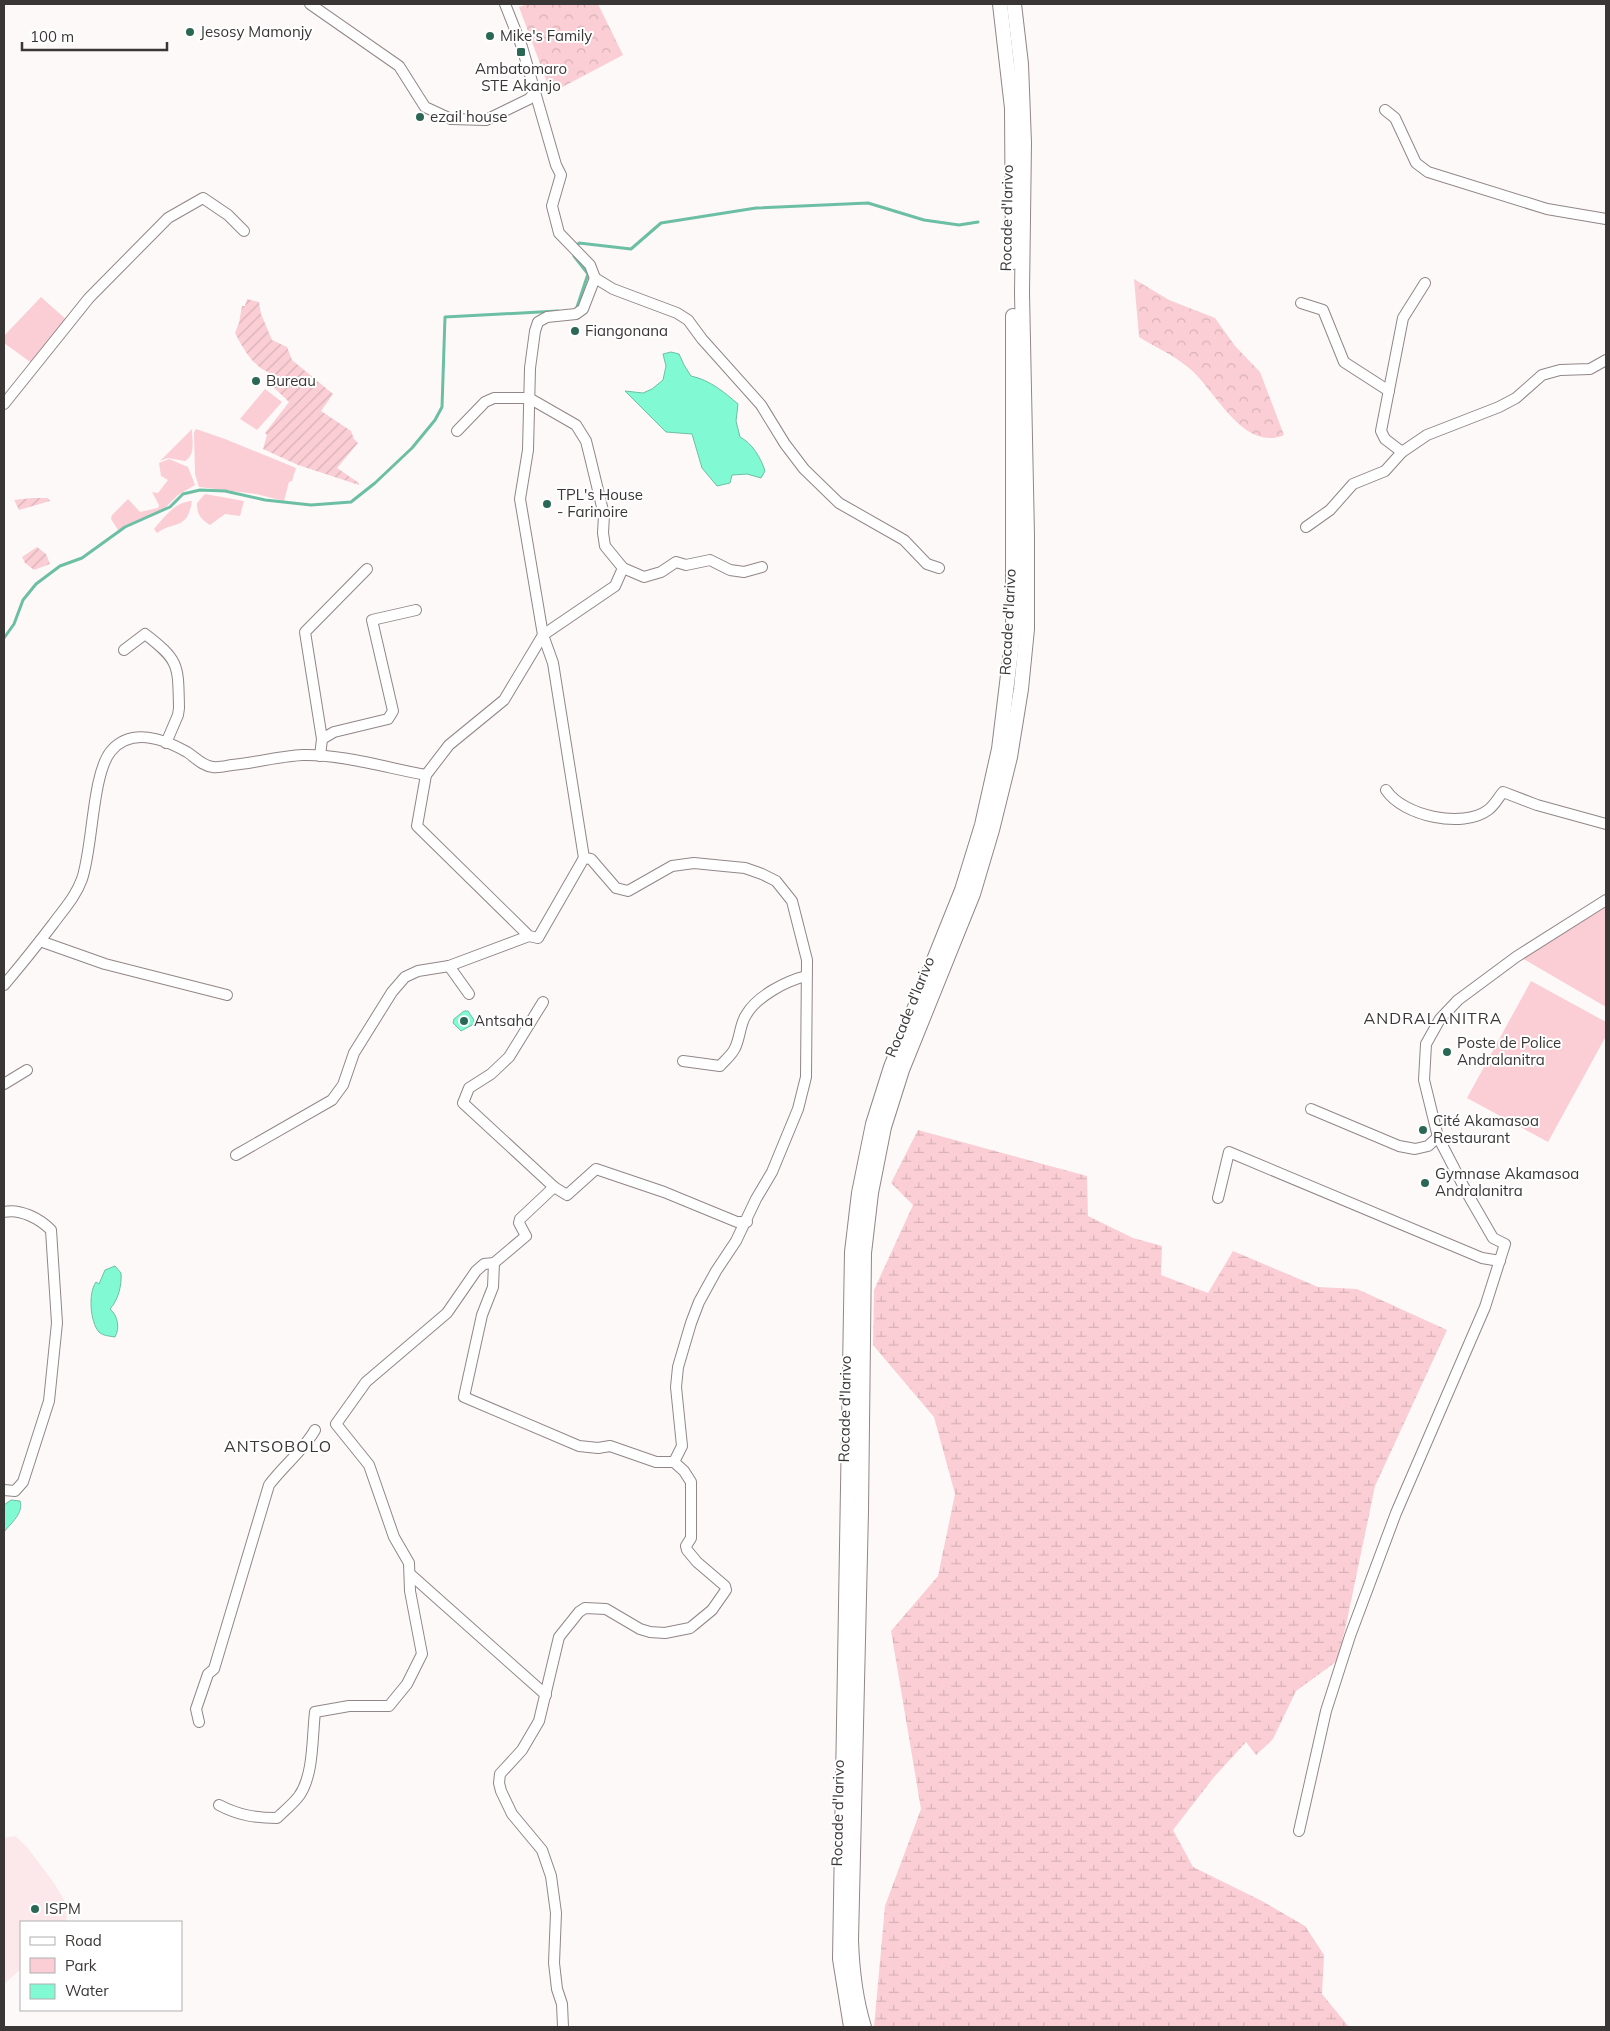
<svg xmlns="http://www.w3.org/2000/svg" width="1610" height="2031" font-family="Mulish,sans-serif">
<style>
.built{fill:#fce8eb}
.green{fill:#faced4}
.forest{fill:url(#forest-crowns)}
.wetland{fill:url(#wetland-marsh)}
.garden{fill:url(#garden-furrows)}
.water{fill:#81fad3;stroke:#6cbfa4}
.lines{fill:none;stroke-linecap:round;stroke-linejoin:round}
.stream{stroke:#6cbfa4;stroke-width:3}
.minor-casing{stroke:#918688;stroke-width:12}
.secondary-casing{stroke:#918688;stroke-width:16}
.minor{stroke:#fff;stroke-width:10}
.secondary{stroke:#fff;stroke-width:14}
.poi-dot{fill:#2a6855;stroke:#fff;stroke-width:2}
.labels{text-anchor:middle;stroke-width:4;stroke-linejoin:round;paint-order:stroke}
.poi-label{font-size:15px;fill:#3a3636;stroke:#fff;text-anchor:start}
.street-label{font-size:15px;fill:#3a3636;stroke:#fff}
.neighbourhood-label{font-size:16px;letter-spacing:1px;fill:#3a3636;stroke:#fff}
</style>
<defs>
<pattern id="forest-crowns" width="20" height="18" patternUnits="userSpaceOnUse" patternTransform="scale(1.25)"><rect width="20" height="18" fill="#faced4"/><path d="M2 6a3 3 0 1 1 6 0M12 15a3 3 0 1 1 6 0" fill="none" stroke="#d7b2b7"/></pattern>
<pattern id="wetland-marsh" width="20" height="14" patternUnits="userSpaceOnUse" patternTransform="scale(1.25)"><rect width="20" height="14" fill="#faced4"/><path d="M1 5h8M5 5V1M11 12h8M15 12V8" fill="none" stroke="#d7b2b7"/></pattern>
<pattern id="garden-furrows" width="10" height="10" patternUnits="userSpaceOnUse" patternTransform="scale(1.25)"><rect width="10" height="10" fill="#faced4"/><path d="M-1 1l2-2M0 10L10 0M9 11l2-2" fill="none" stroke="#d7b2b7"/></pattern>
</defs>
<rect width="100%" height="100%" fill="#fef9f9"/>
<polygon class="built" points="15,1836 27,1847 54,1883 64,1900 67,1918 65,1922 21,1922 21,1969 4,1984 4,1838"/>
<g class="green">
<polygon points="41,297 69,322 33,364 4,343 4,336"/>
<polygon points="265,389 282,402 257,430 240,419"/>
<path d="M192 429C192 440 196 455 185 461L168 458 160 461Z"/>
<polygon points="196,429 225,439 296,468 292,481 289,482 284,501 256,494 199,487 195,474 194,432"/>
<polygon points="169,459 188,467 195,485 178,495 164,509 118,530 111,519 112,515 128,499 140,512 158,508 159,505 152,492 158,493 168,480 161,476 159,463"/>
<path d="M205 494 244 501 240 516 225 514 210 525C200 518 197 515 197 503Z"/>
<path d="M192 501C187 531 175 520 157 533L154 529C165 516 175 502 192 501Z"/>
<polygon points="1606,902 1606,1007 1520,957"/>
<polygon points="1531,981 1606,1022 1606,1036 1548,1142 1467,1098"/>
</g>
<g class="forest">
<polygon points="528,4 598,4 623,55 551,93 519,7"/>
<path d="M1134 279 1169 300 1215 318 1235 346 1260 372 1284 435C1243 453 1214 388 1189 368 1175 356 1155 347 1139 337Z"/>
</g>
<polygon class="wetland" points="918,1130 1087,1176 1088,1216 1133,1238 1162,1246 1161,1275 1208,1293 1233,1251 1318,1287 1357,1289 1447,1330 1375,1486 1346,1625 1337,1661 1296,1691 1273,1739 1256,1755 1246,1742 1214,1777 1173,1830 1193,1867 1262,1901 1305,1926 1324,1955 1322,1994 1349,2027 874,2027 885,1906 921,1809 891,1631 938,1576 955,1494 934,1417 873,1345 874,1290 913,1205 891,1183"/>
<g class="garden">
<path d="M247 299 259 302 261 314 272 340 287 347 292 360 333 394 321 411 351 431 354 439 358 443 337 468 359 483V485L298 465 263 449 267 435 265 433 289 402 268 382 270 373C254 368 242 347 235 333L239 323 242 306H245Z"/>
<polygon points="32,498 48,498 50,501 19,510 14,500"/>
<polygon points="37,547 46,554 50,564 34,570 25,563 22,557"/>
</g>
<g class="water">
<path d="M671 352 679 354 684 365 691 376C710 380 724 392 738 404L736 421 740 437C752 443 761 458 765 471L761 478 747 474 732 475 730 483 717 486 702 468 692 434 666 432 625 391 643 393 652 389 663 380 666 366 663 354Z"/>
<polygon points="464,1011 468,1011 474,1020 474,1024 461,1031 453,1023 454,1019"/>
<path d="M115 1266 121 1273C122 1286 118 1300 110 1309 118 1316 120 1328 115 1337 110 1336 103 1336 99 1332 90 1322 88 1293 96 1282L99 1284 105 1270Z"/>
<path d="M11 1500 20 1501C24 1513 11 1523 4 1532V1505Z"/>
</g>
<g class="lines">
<g class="stream">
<polyline points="575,248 579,243 631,249 661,223 756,208 868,203 924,220 959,225 978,222"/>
<polyline points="574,256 588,274 576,310"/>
<polyline points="4,638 14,624 23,600 36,584 60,566 82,558 125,527 170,507 183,494 200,490 225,491 265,500 311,505 351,502 375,483 412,448 435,420 442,407 445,317 558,311"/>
</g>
<defs>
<g id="minor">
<polyline points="310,4 399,66 425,107 451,119 486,120 529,99 535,92"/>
<polyline points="505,4 522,47 556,165 561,175 552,206 559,233 590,265 595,278"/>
<polyline points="1385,110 1395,118 1416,163 1428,172 1547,209 1606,219"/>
<polyline points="1425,283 1403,318 1381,431 1385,439 1402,452 1427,435 1499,407 1516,398 1542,375 1560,370 1590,369 1606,360"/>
<polyline points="1301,303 1323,310 1344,362 1389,391"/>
<polyline points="4,404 89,298 168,218 203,198 228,215 244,231"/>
<polyline points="457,431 485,402 494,398 529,398 576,425 586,441 590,457 604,515 603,533 605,546 623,568 615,586 543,635 504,700 449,745 426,775 417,826 529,936 538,938 584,858 591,859 616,888 628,891 672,866 694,863 724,866 745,868 762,874 776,881 792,901 807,960 806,1077 798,1109 772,1172 756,1199 736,1241 716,1271 699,1302 691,1323 678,1367 676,1387 682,1446 674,1462 684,1471 691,1482 691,1538 686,1546 687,1550 697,1562 725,1586 726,1590 712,1610 695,1624 690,1628 665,1633 650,1632 640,1629 606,1609 585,1608 579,1612 559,1637 539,1721 522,1750 500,1774 499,1783 501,1791 512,1814 542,1850 551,1876 556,1913 554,1963 557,1989 562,2004 563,2027"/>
<polyline points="1306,527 1330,510 1353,484 1385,471 1402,452"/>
<polyline points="623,568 644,577 661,572 676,562 686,565 710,560 730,570 744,572 762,567"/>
<path d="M124 650 145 634C180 661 178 665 179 708L178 715 166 743"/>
<polyline points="322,739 305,632 367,569"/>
<polyline points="320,756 322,739 334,732 388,719 393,711 372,620 416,610"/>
<path d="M1386 790C1403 816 1463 829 1488 810 1494 806 1498 798 1503 792L1537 805 1606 824"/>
<polyline points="584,858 553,663 543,635 520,499 528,450 530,368 535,331 538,322 547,317 576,314 583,309 595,278 613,289 677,313 688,320 702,339 761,405 785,444 804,469 839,503 904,540 927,564 939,568"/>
<polyline points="40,941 105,964 227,995"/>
<polyline points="449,966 469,994"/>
<path d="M4 985C21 965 37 945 53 924 64 909 76 896 82 879 93 847 92 774 111 751 131 727 164 739 187 752 195 757 202 766 213 767 218 768 226 766 232 765 255 763 279 756 303 755 341 754 388 768 426 775"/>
<polyline points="543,1002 509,1057 491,1074 469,1088 463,1103 554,1187"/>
<path d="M683 1061 720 1066C725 1060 732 1055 735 1048 740 1038 740 1024 746 1015 757 996 786 981 806 976"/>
<polyline points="4,1084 27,1070"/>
<polyline points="1311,1109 1399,1146 1415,1149 1428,1146 1438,1137"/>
<polyline points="236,1155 332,1100 343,1085 354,1053 392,992 405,977 418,971 449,966 529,936"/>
<polyline points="1218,1198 1229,1152 1482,1258 1500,1261"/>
<path d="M4 1212C20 1208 40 1219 51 1230L57 1323 49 1401 23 1482 15 1491 4 1490"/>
<polyline points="494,1263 493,1287 482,1315 464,1397 579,1446 598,1448 610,1446 656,1462 674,1462"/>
<polyline points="410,1574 546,1695"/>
<path d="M199 1722 196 1709 208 1674 214 1669 269 1485C284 1465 303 1451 315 1430"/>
<path d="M219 1805C238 1815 255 1818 277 1818 284 1811 293 1804 299 1796 314 1775 312 1737 315 1712L349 1706H389L407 1684 422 1654 410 1591 409 1563 394 1537 369 1465 336 1424 366 1382 447 1313 476 1271 484 1264 494 1263 526 1236 519 1223 520 1219 554 1187 567 1195 596 1169 664 1192 737 1222H747"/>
<polyline points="1299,1831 1326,1711 1350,1636 1396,1513 1485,1307 1505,1244 1493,1238 1467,1193 1438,1137 1424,1080 1426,1044 1440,1019 1458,1000 1516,957 1606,900"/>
</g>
<g id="secondary">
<polyline points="1000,4 1012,108 1013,262"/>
<polyline points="851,2027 840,1959 852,1252 859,1193 873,1124 891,1067 962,890 982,825 999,749 1013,634 1013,316"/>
<path d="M864 2027C855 1998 852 1970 851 1940L861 1511 864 1253 871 1193 884 1127 902 1070 973 894 992 830 1010 757 1021 689 1027 629V536L1022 293 1024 143 1021 64 1014 4"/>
</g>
</defs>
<use href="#minor" class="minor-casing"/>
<use href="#secondary" class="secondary-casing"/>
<use href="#minor" class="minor"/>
<use href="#secondary" class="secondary"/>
</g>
<g class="poi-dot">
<circle cx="190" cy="32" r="5"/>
<circle cx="490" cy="36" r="5"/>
<rect x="516" y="47" width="10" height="10" rx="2.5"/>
<circle cx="420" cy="117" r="5"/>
<circle cx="575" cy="331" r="5"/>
<circle cx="256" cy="381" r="5"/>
<circle cx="547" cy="504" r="5"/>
<circle cx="464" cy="1021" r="5"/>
<circle cx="1447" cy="1052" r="5"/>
<circle cx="1423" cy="1130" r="5"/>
<circle cx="1425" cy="1183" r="5"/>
<circle cx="35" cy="1909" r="5"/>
</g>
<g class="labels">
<g class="poi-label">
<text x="200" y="37">Jesosy Mamonjy</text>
<text x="500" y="41">Mike's Family</text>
<text x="521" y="74" text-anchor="middle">Ambatomaro<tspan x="521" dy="17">STE Akanjo</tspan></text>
<text x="430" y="122">ezail house</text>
<text x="585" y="336">Fiangonana</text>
<text x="266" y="386">Bureau</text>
<text x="557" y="500">TPL's House<tspan x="557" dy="17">- Farinoire</tspan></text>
<text x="474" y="1026">Antsaha</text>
<text x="1457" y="1048">Poste de Police<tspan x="1457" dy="17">Andralanitra</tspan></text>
<text x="1433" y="1126">Cité Akamasoa<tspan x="1433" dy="17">Restaurant</tspan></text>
<text x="1435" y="1179">Gymnase Akamasoa<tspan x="1435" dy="17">Andralanitra</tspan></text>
<text x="45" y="1914">ISPM</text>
</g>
<g class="street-label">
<text transform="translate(1007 218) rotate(-89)" y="5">Rocade d'Iarivo</text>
<text transform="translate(1008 622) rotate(-87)" y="5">Rocade d'Iarivo</text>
<text transform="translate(910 1007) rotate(-68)" y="5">Rocade d'Iarivo</text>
<text transform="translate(845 1409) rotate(-89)" y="5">Rocade d'Iarivo</text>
<text transform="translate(838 1813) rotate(-89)" y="5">Rocade d'Iarivo</text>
</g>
<g class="neighbourhood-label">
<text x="1433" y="1024">ANDRALANITRA</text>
<text x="278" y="1452">ANTSOBOLO</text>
</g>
</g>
<rect width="1610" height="2031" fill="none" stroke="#3a3636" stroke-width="10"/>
<rect x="20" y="1921" width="162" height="90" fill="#ffffff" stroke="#b0afaf"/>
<rect x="30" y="1937" width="25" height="8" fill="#ffffff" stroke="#b0afaf"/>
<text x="65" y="1946" font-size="15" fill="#3a3636">Road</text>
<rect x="30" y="1958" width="25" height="15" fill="#faced4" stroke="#b0afaf"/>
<text x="65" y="1971" font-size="15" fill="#3a3636">Park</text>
<rect x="30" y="1984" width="25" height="15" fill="#81fad3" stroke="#b0afaf"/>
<text x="65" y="1996" font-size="15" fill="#3a3636">Water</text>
<path d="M22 42v8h145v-8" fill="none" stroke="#3a3636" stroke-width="2.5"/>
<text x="30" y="42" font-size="15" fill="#3a3636" stroke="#ffffff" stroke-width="4" paint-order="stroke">100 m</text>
</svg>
